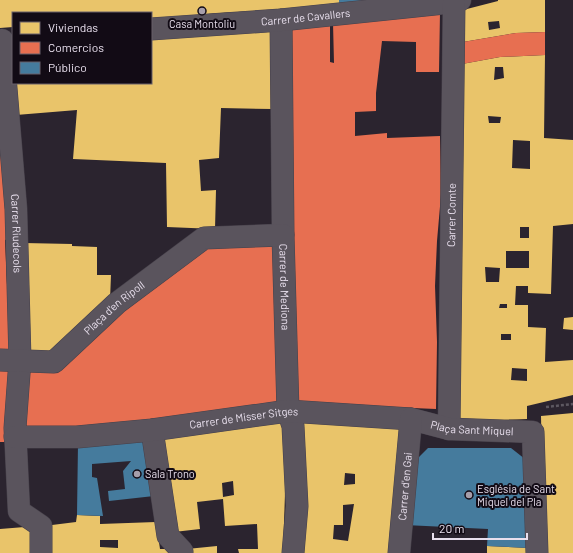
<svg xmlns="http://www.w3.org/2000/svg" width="573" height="553" font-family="Barlow,sans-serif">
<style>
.homes{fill:#e9c46a;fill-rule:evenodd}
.shops{fill:#e76f51}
.public{fill:#457b9d}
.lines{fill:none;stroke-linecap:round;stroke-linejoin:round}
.street-casing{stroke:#46404a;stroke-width:23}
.path{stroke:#5d5861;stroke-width:2.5;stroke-dasharray:3 2;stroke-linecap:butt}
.street{stroke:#5a545d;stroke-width:22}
.poi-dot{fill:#a69eaa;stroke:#120b15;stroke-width:1.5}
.labels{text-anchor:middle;stroke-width:4;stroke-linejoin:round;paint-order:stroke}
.street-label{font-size:11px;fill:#e8dfed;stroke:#120b15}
.poi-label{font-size:11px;fill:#e8dfed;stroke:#120b15;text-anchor:start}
</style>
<rect width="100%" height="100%" fill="#2b242f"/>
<g class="homes">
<polygon points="0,0 339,0 339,6 220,13 151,19 151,13 13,13 13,27 0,28"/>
<path d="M498 0H545V32L516 33 463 42V10L498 1ZM499 21 500 28 489 30 488 22Z"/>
<polygon points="272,31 273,109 221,108 219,158 199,160 201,191 216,190 215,229 167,227 166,163 73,159 77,110 16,115 13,83 151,83 151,39"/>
<path d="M545 55 544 138 573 140V224L553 226 551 294 528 293V286H516L515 305H528V327L546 328 545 362 573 360V395L527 406V419L458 422 462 64 500 57ZM495 67H503L504 78 494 80ZM488 116 501 117 500 123H489ZM513 140 530 141V169L512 168ZM520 227H529V238H520ZM506 251H529V268H506ZM485 267 500 268 499 282H486ZM500 304H507V308H499ZM501 334H511V340H501ZM512 368 527 369V381L511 380Z"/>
<polygon points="24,243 72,244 72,246 97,247 97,275 111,275 110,300 51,352 26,351"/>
<polygon points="573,317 573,330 563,329 564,318"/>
<polygon points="573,413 573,553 544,553 541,416"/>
<path d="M300 421 402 425 393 553H301ZM345 473 355 474V484L344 485ZM354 504 348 541 333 539 334 525H343V505Z"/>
<path d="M283 422 286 464 283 553H239L238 549H258L257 524 225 526 223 499 197 502 200 529 174 532 159 437ZM233 481 234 495 223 497 222 483Z"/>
<path d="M77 515 100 516V524L156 522 160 549H176L177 553H44V526L76 522ZM100 540H118V548L100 547Z"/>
<polygon points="37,526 37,553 0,553 0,529"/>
<polygon points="217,546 217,553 187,553 187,549"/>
<polygon points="487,546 529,548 529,553 487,553"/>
</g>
<g class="shops">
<polygon points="440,12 439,72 416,72 416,42 382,41 376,93 376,111 355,112 355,136 387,133 387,138 440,136 441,195 437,241 435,286 437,342 436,409 295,403 289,27 330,23 330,62 334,63 333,23"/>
<polygon points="545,32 545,55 500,57 462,64 463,42 516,33"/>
<polygon points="0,122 8,239 5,240 10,351 0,351"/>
<polygon points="274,242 277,407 100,428 22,429 25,372 61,371 61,368 96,329 200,248"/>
<polygon points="0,371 10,371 7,442 0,442"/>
</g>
<g class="public">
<polygon points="339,0 395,0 339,6"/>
<polygon points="147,438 154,496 109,501 108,491 125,489 123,471 131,461 92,464 92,477 97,478 103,516 77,515 78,443"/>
<polygon points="428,448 511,448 530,463 529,548 487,546 488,529 405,525 411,465"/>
</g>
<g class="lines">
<defs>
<g id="street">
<path id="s1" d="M281 20 283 235 288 411 293 426 297 506 293 553"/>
<path id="s2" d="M151 29 281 20 454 2 460 0"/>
<path id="s3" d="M2 40 16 209 20 360 15 428 19 511 41 526V553"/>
<path id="s4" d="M0 360 54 362 117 303 204 238 283 235"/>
<path id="s5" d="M449 429 454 2"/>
<polyline points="152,430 168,536 182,551 182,553"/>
<path id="s6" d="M15 437H77L152 430 288 411 411 419 449 429 533 432 537 553"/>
<path id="s7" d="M399 553 411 419"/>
</g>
</defs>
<use href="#street" class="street-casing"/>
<polyline class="path" points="546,407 573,404"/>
<use href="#street" class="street"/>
</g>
<g class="poi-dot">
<circle cx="202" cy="11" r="4"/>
<circle cx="137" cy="474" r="4"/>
<circle cx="469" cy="495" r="4"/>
</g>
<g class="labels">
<g class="street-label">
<text dy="4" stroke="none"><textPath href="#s2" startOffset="155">Carrer de Cavallers</textPath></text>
<text dy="4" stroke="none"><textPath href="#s5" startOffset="214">Carrer Comte</textPath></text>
<text dy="4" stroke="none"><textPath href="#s3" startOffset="194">Carrer Riudecols</textPath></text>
<text dy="4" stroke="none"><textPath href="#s1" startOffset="267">Carrer de Mediona</textPath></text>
<text dy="4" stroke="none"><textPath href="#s4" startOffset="135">Plaça d'en Ripoll</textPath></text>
<text dy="4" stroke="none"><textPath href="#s6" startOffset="230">Carrer de Misser Sitges</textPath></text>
<text dy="4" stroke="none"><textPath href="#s6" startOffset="460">Plaça Sant Miquel</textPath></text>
<text dy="4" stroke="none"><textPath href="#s7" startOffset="67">Carrer d'en Gai</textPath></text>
</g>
<g class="poi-label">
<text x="202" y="28" text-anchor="middle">Casa Montoliu</text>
<text x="145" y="478">Sala Trono</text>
<text x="477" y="493">Església de Sant<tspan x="477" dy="13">Miquel del Pla</tspan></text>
</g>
</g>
<rect x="12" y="12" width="140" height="72" fill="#120b15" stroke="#68606b"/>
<rect x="20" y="22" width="20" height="12" fill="#e9c46a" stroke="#68606b"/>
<text x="48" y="32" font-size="12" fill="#e8dfed">Viviendas</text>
<rect x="20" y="42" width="20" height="12" fill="#e76f51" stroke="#68606b"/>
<text x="48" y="52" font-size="12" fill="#e8dfed">Comercios</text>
<rect x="20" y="62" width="20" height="12" fill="#457b9d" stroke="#68606b"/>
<text x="48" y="72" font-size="12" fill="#e8dfed">Público</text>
<path d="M433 533v6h94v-6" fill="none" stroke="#e8dfed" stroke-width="2"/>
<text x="439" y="533" font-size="12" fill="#e8dfed" stroke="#120b15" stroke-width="3" paint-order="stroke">20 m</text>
</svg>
